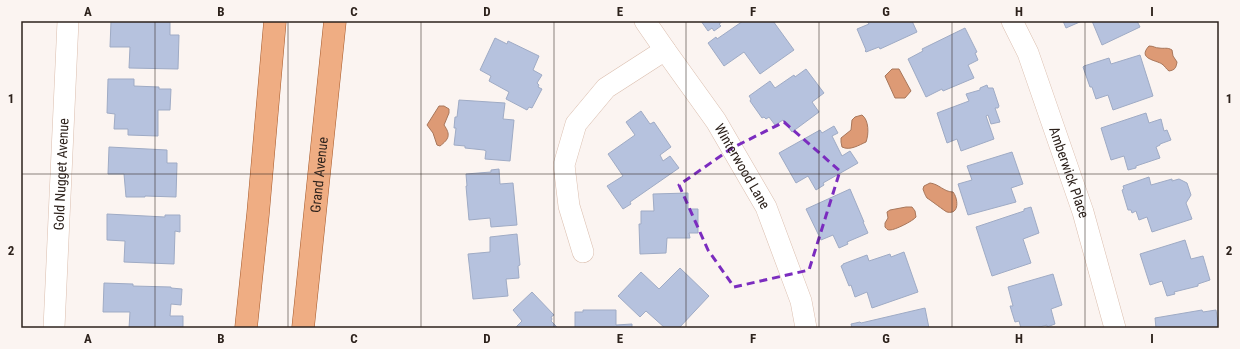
<svg xmlns="http://www.w3.org/2000/svg" width="1240" height="349" viewBox="0 0 1240 349" font-family="'Roboto Condensed',sans-serif">
<style>
.water{fill:#dd9a75;stroke:#a8765a}
.building{fill:#b6c2de;stroke:#9fabc5}
.lines{fill:none;stroke-linecap:round;stroke-linejoin:round}
.street-casing{stroke:#dbbeae;stroke-width:22}
.primary-casing{stroke:#a5592a;stroke-width:23}
.street{stroke:#fff;stroke-width:21}
.primary{stroke:#efad83;stroke-width:22}
.marked{fill:none;stroke:#7b2cbf;stroke-width:3;stroke-dasharray:8 5;stroke-linejoin:round}
.grid{fill:none;stroke:#2d221c;stroke-width:1;stroke-opacity:0.55}
.labels{text-anchor:middle;dominant-baseline:central;stroke-width:4;stroke-linejoin:round;paint-order:stroke}
.street-label{font-size:14px;fill:#2d221c;stroke:#fbf4f1}
.neatline{fill:none;stroke:#2d221c;stroke-width:1.5}
.grid-label{font-size:13px;text-anchor:middle;font-weight:bold;fill:#2d221c}
</style>
<rect width="100%" height="100%" fill="#fbf4f1"/>
<g class="water">
<path d="M1149 46C1154 46 1155 48 1159 48 1165 49 1167 47 1172 50L1173 56 1177 62C1176 68 1175 70 1169 71 1166 69 1165 66 1162 64 1156 60 1137 59 1149 46Z"/>
<path d="M892 69H899L911 91 905 98H895L885 76Z"/>
<path d="M439 106H444L449 109V113L444 125C451 135 449 139 440 146L437 145 433 133 427 125Z"/>
<path d="M862 115C869 120 869 134 866 142 859 145 850 151 842 147L841 142V138L851 130 852 120 855 117Z"/>
<path d="M930 183C939 184 944 192 953 192 958 198 960 215 947 212 946 212 929 199 927 198 925 195 924 192 923 189L924 186Z"/>
<path d="M906 207H912L915 211 916 217C913 221 895 230 890 230 887 230 887 229 885 227V223L888 218 887 212 890 210Z"/>
</g>
<g class="building">
<path d="M111 21 170 22V35H179L178 69 129 68 130 47H110Z"/>
<path d="M701 21H723L719 24 721 26 714 31 712 28 708 31Z"/>
<path d="M743 21H773L794 50 760 74 744 52 724 66 708 43 716 37 717 39Z"/>
<path d="M867 21H912L917 32 880 49 879 47 866 52 865 51 866 50 857 29 869 24Z"/>
<path d="M1063 21H1082L1066 28Z"/>
<path d="M1092 21H1137L1140 27 1102 45Z"/>
<path d="M965 28 977 52 975 53 978 60 968 65 974 78 943 91 942 89 926 97 908 59 923 51 922 49Z"/>
<path d="M495 38 507 44 508 41 539 56 533 70 542 75 537 83 539 85 538 87 542 89 532 108 529 107 527 110 506 99 509 92 489 81 491 76 480 70Z"/>
<path d="M1140 55 1153 96 1113 110 1108 95 1096 99 1092 87H1090L1083 67 1084 66 1109 58 1111 64Z"/>
<path d="M806 69 824 93 812 102 819 112 792 132 783 120 775 125 769 117 766 119 764 117 762 118 750 101 751 99 749 96 770 81 775 88 794 75 795 77Z"/>
<path d="M108 79H134V86L159 87V89H171L170 110H158V136L128 135V129H114L115 114 107 113Z"/>
<path d="M987 85 988 88H993L999 106 998 108H995L1000 122 991 124 988 115 986 116 994 139 961 151 957 139 947 143 937 113 969 101 966 94 980 90V88Z"/>
<path d="M459 100 505 103 503 119 514 120 510 161 485 159 486 151 484 150 465 148V146L454 145 456 128H454L455 117H457Z"/>
<path d="M641 111 650 124 654 122 671 147 660 155 663 161 670 156 679 168 630 202 631 204 623 209 607 186 623 176 608 154 635 135 626 122Z"/>
<path d="M1146 113 1149 123 1161 119 1164 131 1167 130 1171 140 1160 144V145L1156 147 1160 158 1136 166V168L1128 170 1124 156 1111 160 1101 128Z"/>
<path d="M834 126 838 133 832 136 842 156 850 151 858 163 823 183 824 185 816 190 808 176 796 183 779 153 820 130 822 133Z"/>
<path d="M109 147 167 150V163H177L176 197 145 196V197H126L124 174H108Z"/>
<path d="M1012 152 1023 184 1011 188 1016 202 968 215 958 184 972 180 967 166Z"/>
<path d="M499 169 500 184 513 183 517 225 491 227 490 218 469 220 466 186H467L466 174 491 172V170Z"/>
<path d="M1149 177 1151 185 1172 179V181L1179 179 1187 183 1191 195 1186 203 1192 219 1152 232 1147 217 1139 220 1136 211 1132 213 1131 210H1128L1122 190 1124 189 1123 186Z"/>
<path d="M850 189 864 222H863L868 233 847 242 848 244 839 248 833 235 821 240 806 209Z"/>
<path d="M688 193V209H698V233H689L690 238H667L666 253 640 254 639 224H641V211H654L653 194Z"/>
<path d="M1031 207 1039 233 1023 239 1031 263 992 276 976 227 1024 211V209Z"/>
<path d="M107 214 165 217V215H180V232L175 231 174 264 124 262 125 241 107 240Z"/>
<path d="M517 234 520 265 518 266 519 278 506 279 508 296 473 299 468 254 490 252V237Z"/>
<path d="M1185 240 1191 259 1203 256 1210 280 1198 284V286L1174 292 1175 294 1167 296 1162 281 1150 285 1140 254Z"/>
<path d="M904 252 918 292 872 308 867 292 855 297 851 285 849 286 841 266 843 265V264L867 255 869 261 890 254 891 257Z"/>
<path d="M680 268 709 296 679 328H665L646 311 640 317 618 296 641 272 659 289Z"/>
<path d="M1053 274 1062 305 1051 309 1055 324 1047 327V325L1036 328H1021L1019 321 1015 322 1010 306H1013L1008 287Z"/>
<path d="M104 283 133 284V286L171 287V288L182 289 181 305 171 304 170 316H183V327L129 328 130 312H103Z"/>
<path d="M532 292 554 315 551 317 552 319 551 321 558 328H515L522 321 513 310Z"/>
<path d="M925 308 929 328H852L851 324 860 322 861 323Z"/>
<path d="M583 310H616V325L632 324V328H575V312H583Z"/>
<path d="M1202 310 1203 312 1216 310 1219 328H1156L1155 318Z"/>
</g>
<g class="lines">
<defs>
<g id="street">
<path id="s1" d="M645 21 665 50 716 121 766 207 801 301 806 328"/>
<path id="s2" d="M1012 21 1028 53 1083 212 1115 328"/>
<path d="M583 252 569 206 564 165 576 124 606 88 665 50"/>
<path id="s3" d="M54 328 68 21"/>
</g>
<g id="primary">
<path d="M246 328 258 214 275 21"/>
<path id="s4" d="M303 328 335 21"/>
</g>
</defs>
<use href="#street" class="street-casing"/>
<use href="#primary" class="primary-casing"/>
<use href="#street" class="street"/>
<use href="#primary" class="primary"/>
</g>
<path class="marked" d="M784 122 840 171 809 270 734 287 708 250 679 185 732 148Z"/>
<path class="grid" d="M155 21V328M288 21V328M421 21V328M554 21V328M686 21V328M819 21V328M952 21V328M1085 21V328M21 174H1219"/>
<g class="labels">
<g class="street-label">
<text stroke="none"><textPath href="#s1" startOffset="175">Winterwood Lane</textPath></text>
<text stroke="none"><textPath href="#s2" startOffset="162">Amberwick Place</textPath></text>
<text stroke="none"><textPath href="#s3" startOffset="154">Gold Nugget Avenue</textPath></text>
<text stroke="none"><textPath href="#s4" startOffset="154">Grand Avenue</textPath></text>
</g>
</g>
<rect width="1240" height="349" fill="none" stroke="#fbf4f1" stroke-width="44"/>
<rect x="22" y="22" width="1196" height="305" class="neatline"/>
<g class="grid-label">
<text x="88" y="16">A</text>
<text x="221" y="16">B</text>
<text x="354" y="16">C</text>
<text x="487" y="16">D</text>
<text x="620" y="16">E</text>
<text x="753" y="16">F</text>
<text x="886" y="16">G</text>
<text x="1019" y="16">H</text>
<text x="1152" y="16">I</text>
<text x="11" y="103">1</text>
<text x="1229" y="103">1</text>
<text x="11" y="255">2</text>
<text x="1229" y="255">2</text>
<text x="88" y="343">A</text>
<text x="221" y="343">B</text>
<text x="354" y="343">C</text>
<text x="487" y="343">D</text>
<text x="620" y="343">E</text>
<text x="753" y="343">F</text>
<text x="886" y="343">G</text>
<text x="1019" y="343">H</text>
<text x="1152" y="343">I</text>
</g>
</svg>
